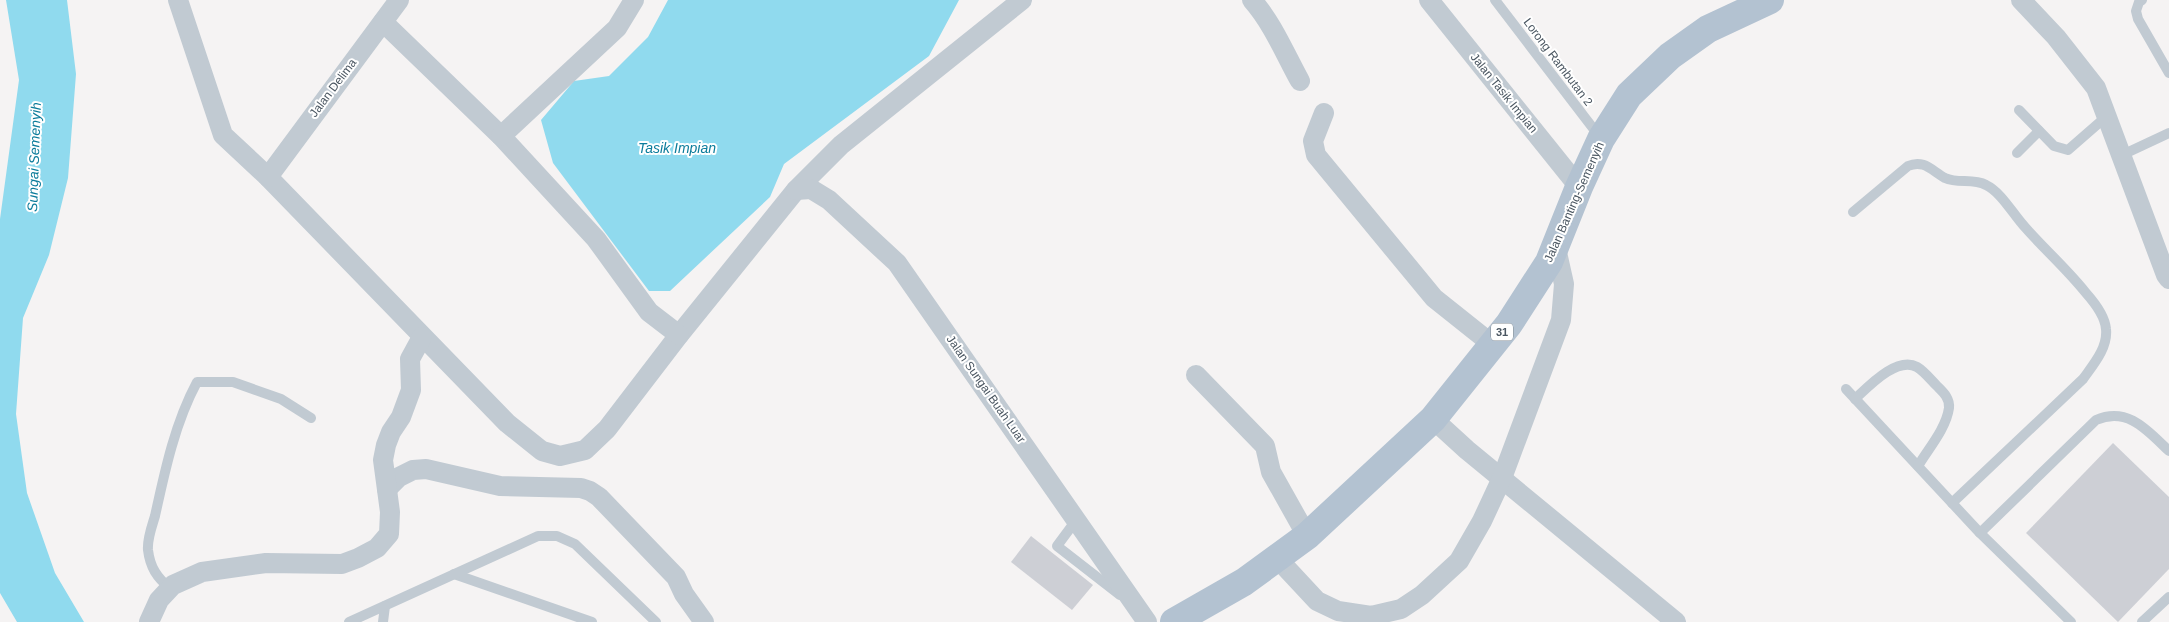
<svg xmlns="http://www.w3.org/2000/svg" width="2169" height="622" viewBox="0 0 2169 622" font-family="Arial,sans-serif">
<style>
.water{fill:#90daee}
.building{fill:#cdcfd5}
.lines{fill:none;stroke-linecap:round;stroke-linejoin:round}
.service{stroke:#c1cad2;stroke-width:10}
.minor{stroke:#c1cad2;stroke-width:20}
.primary{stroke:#b3c2d1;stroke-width:28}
.labels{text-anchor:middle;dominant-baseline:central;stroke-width:4;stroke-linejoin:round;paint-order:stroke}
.shield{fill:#fff;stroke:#808990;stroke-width:1}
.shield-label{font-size:11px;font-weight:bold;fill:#4a5661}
.street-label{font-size:12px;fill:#4a5661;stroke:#fff}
.water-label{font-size:14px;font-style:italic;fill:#0c7c9b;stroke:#fff}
</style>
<rect width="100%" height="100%" fill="#f5f3f3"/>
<g class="water">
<path d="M6 0H67L76 74 68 178 49 255 23 318 16 414 27 493 55 573 84 622H17L0 593V219L19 80Z"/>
<path d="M668 0H959L929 56 784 164 770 197 670 291H649L553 163 541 120 574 81 609 76 648 37Z"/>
</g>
<g class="building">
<path d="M2113 443 2169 497V569L2118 622 2026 533Z"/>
<path d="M1031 536 1093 585 1072 610 1011 562Z"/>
</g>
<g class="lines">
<g class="service">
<path d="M1495 0 1599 136"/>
<path d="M2142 0 2139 2 2136 11 2138 19 2169 73"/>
<path d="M2019 110 2054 146 2068 150 2107 116"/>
<path d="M2017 153 2039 131"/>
<path d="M2122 155 2169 133"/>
<path d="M1853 212 1908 166C1924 159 1932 171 1945 178 1958 184 1973 178 1986 185 2001 192 2013 214 2024 226 2044 249 2067 269 2086 293 2094 302 2105 316 2106 329 2108 348 2093 365 2083 379L1952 503"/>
<path d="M1846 389 1980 533 2071 622"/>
<path d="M1855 399C1869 386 1897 356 1917 367 1924 371 1931 380 1937 386 1943 392 1950 398 1949 408 1946 429 1928 449 1918 466"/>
<path d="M1077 519 1057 546 1120 595"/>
<path d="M1980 533 2096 420C2128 406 2148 431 2169 451"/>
<path d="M454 574 592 622"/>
<path d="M170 588C157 578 150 567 148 550 147 539 152 526 155 516 165 470 175 423 197 382H233L281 399 311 418"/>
<path d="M349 622 538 536H557L575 544 656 622"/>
<path d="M383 622 385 606"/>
<path d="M2142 622 2169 597"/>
</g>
<g class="minor">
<path d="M178 0 223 135 268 177 507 423 542 451 560 456 585 450 607 429 679 335 796 190 841 145 1022 0"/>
<path d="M1252 0C1273 24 1285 54 1300 81"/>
<path d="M1429 0 1579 187"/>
<path d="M2021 0 2056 37 2096 88 2166 275 2169 279"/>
<path d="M383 22 501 136 596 239 649 312 679 335"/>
<path d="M1324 113 1313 141 1316 155 1434 298 1493 345"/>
<path d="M501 136 617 28 634 0"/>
<path d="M268 177 399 0"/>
<path d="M796 190 811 189 829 200 897 263 1147 622"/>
<path d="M1196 375 1265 446 1271 472 1307 536"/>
<path d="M1433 419 1467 450 1676 622"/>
<path d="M387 489 399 477 413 470 426 469 500 486 581 488 590 491 599 497 676 577 684 594 704 622"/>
<path d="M1277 558 1317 601 1338 611 1371 616 1401 609 1422 595 1459 561 1482 521 1502 478 1561 320 1564 284 1556 248"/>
<path d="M149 622 159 600 173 585 202 572 266 563 342 564 358 558 377 548 389 534 390 512 383 460 386 445 391 432 401 417 411 390 410 359 422 337"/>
</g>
<path class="primary" d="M1174 622 1244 582 1307 536 1433 419 1509 324 1549 262 1579 187 1601 139 1629 95 1670 56 1708 29 1770 0"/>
</g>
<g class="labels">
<rect class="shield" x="1491" y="323.5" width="22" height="17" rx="4"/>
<g class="shield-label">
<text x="1502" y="332">31</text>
</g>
<g class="street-label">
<text transform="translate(1558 62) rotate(53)">Lorong Rambutan 2</text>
<text transform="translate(333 88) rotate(-53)">Jalan Delima</text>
<text transform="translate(1504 93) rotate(51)">Jalan Tasik Impian</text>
<text transform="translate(1574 202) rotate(-66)">Jalan Banting-Semenyih</text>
<text transform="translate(986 389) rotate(55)">Jalan Sungai Buah Luar</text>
</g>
<g class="water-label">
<text x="677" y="148">Tasik Impian</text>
<text transform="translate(34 157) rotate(-88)">Sungai Semenyih</text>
</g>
</g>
</svg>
